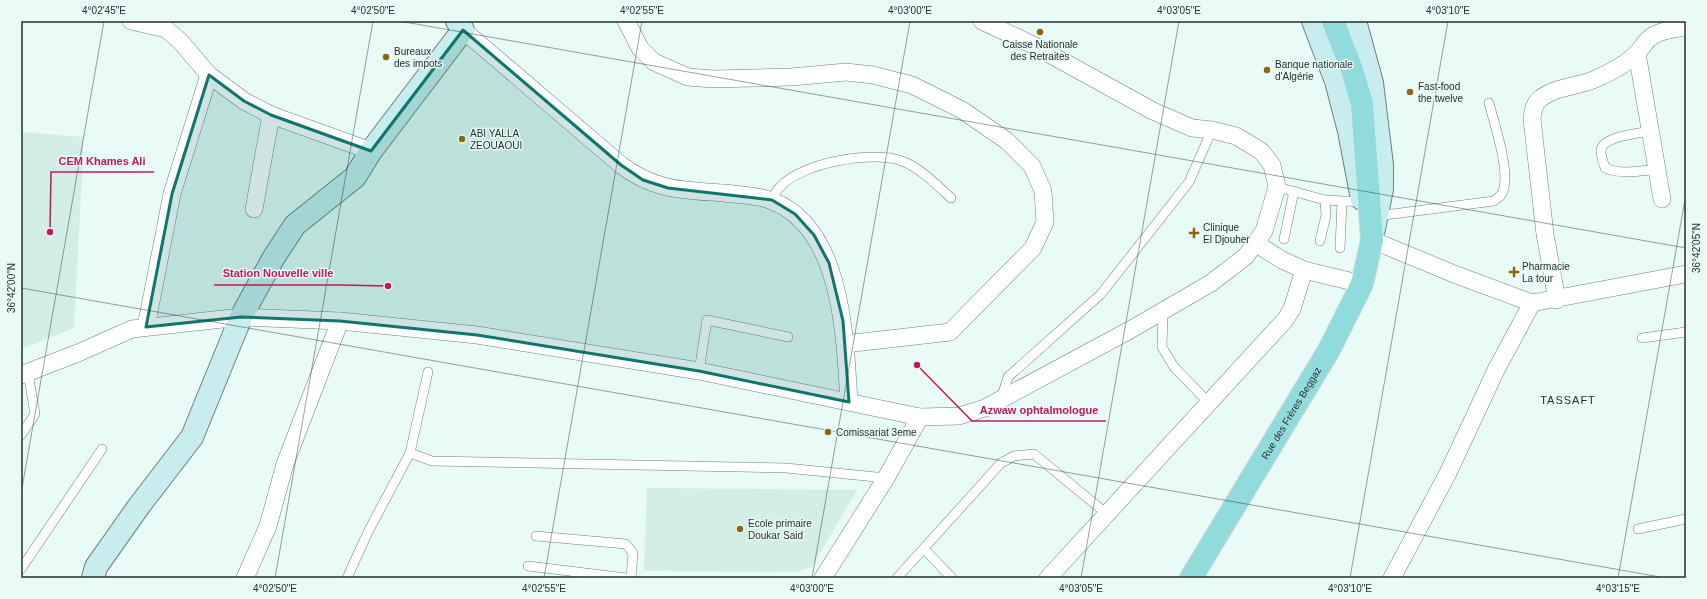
<svg xmlns="http://www.w3.org/2000/svg" width="1707" height="599" viewBox="0 0 1707 599" font-family="Helvetica,sans-serif">
<style>
.built{fill:#d3eee7}
.lines{fill:none;stroke-linecap:round;stroke-linejoin:round}
.lane-casing{stroke:#6f807b;stroke-width:10}
.street-casing{stroke:#6f807b;stroke-width:18}
.secondary-casing{stroke:#6f807b;stroke-width:24}
.primary-casing{stroke:#d8d9d9;stroke-width:24}
.lane{stroke:#fff;stroke-width:9}
.street{stroke:#fff;stroke-width:17}
.secondary{stroke:#c8edee;stroke-width:22}
.primary{stroke:#91dbdc;stroke-width:22}
.marked{fill:#0f766e;fill-opacity:0.2;stroke:#0f766e;stroke-width:3;stroke-linejoin:round}
.ticks{fill:none;stroke:#272e2d;stroke-width:1;stroke-opacity:0.45}
.poi-dot{fill:#8f660d;stroke:#e8fbf6;stroke-width:1.5}
.labels{text-anchor:middle;dominant-baseline:central;stroke-width:3;stroke-linejoin:round;paint-order:stroke}
.poi-label{font-size:10px;fill:#272e2d;stroke:#e8fbf6;text-anchor:start}
.street-label{font-size:10px;fill:#272e2d;stroke:#e8fbf6}
.neighbourhood-label{font-size:11px;letter-spacing:1px;fill:#272e2d;stroke:#e8fbf6}
.leader{fill:none;stroke:#c2185b;stroke-width:1.5}
.callout-dot{fill:#c2185b;stroke:#e8fbf6;stroke-width:1.5}
.callout-label{font-size:11px;text-anchor:middle;font-weight:bold;fill:#c2185b;stroke:#e8fbf6;stroke-width:3;stroke-linejoin:round;paint-order:stroke}
.neatline{fill:none;stroke:#272e2d;stroke-width:1.5}
.ticks-label{font-size:10px;text-anchor:middle;fill:#272e2d}
</style>
<rect width="100%" height="100%" fill="#e8fbf6"/>
<g class="built">
<path d="M21 132 84 137 74 328 21 349Z"/>
<path d="M647 488 857 490 812 567 796 572 644 571Z"/>
</g>
<g class="lines">
<defs>
<g id="lane">
<path d="M1652 131C1640 133 1603 136 1601 150 1600 155 1604 163 1605 168 1622 175 1640 171 1658 169"/>
<path d="M1277 187 1325 200 1326 215 1320 241"/>
<path d="M772 200C774 196 776 190 780 187 801 163 872 150 902 161 919 167 938 186 951 198"/>
<path d="M1325 200 1363 202"/>
<path d="M1377 216 1494 201C1496 199 1499 197 1501 195 1513 178 1494 123 1489 103"/>
<path d="M1284 239 1294 191"/>
<path d="M1340 248 1342 202"/>
<path d="M1163 311 1162 347 1174 367 1209 403"/>
<path d="M1642 338 1686 332"/>
<path d="M699 371 707 320 788 337"/>
<path d="M1001 399 1008 377 1101 294 1189 182 1212 130"/>
<path d="M21 435 35 414 28 373"/>
<path d="M410 453 432 461 786 468 886 478"/>
<path d="M1638 529 1686 519"/>
<path d="M536 536 626 544 633 553 631 578"/>
<path d="M924 549 952 578"/>
<path d="M528 566 626 578"/>
<path d="M21 569 102 449"/>
<path d="M347 578 368 532 410 453 428 372"/>
<path d="M897 578 1001 463 1014 456 1034 454 1107 514"/>
</g>
<g id="street">
<path d="M131 21 166 29 180 41 209 75 244 101 271 115 371 151"/>
<path d="M626 21 640 48 654 62 688 77 713 79 791 77 846 72 873 75 912 85 962 110 1007 141 1032 166 1043 191 1045 222 1033 248 950 332 845 344"/>
<path d="M463 30 621 165C655 191 684 190 724 193 738 195 759 195 772 201 843 228 845 339 849 402"/>
<path d="M1637 53 1662 199"/>
<path d="M254 209 271 115"/>
<path d="M1372 240 1454 274 1532 303 1686 274"/>
<path d="M1255 243 1282 260 1304 270 1362 284"/>
<path d="M1557 300 1545 234 1532 119C1533 111 1534 103 1541 98 1557 86 1576 87 1593 80 1607 74 1626 65 1637 53 1644 46 1644 41 1654 35 1663 30 1675 29 1686 27"/>
<path d="M146 327 172 194 209 75"/>
<path d="M21 375 78 353 132 329 241 317 340 321 477 335 699 371 920 417"/>
<path d="M245 578 268 526 285 464 340 321"/>
<path d="M823 578 886 478 920 417 959 416 985 408 1130 330 1211 283 1246 256 1264 231 1277 187 1272 165 1261 151 1236 136 1212 130 1192 128 1153 111 1033 45 982 21"/>
<path d="M1048 578 1285 320 1292 309 1304 270"/>
<path d="M1392 578 1448 473 1496 370 1532 303"/>
</g>
<g id="secondary">
<path d="M1313 21 1336 81 1349 131 1362 199"/>
<path d="M1355 21 1372 83 1382 165V189L1374 229"/>
<path d="M93 578 96 567 139 506 192 437 241 317 274 257 295 225 355 177 371 151 463 30 457 21"/>
</g>
<g id="primary">
<path id="s1" d="M1191 578 1329 350 1362 284 1372 240 1362 104 1352 70 1333 21"/>
</g>
</defs>
<use href="#lane" class="lane-casing"/>
<use href="#street" class="street-casing"/>
<use href="#secondary" class="secondary-casing"/>
<use href="#primary" class="primary-casing"/>
<use href="#lane" class="lane"/>
<use href="#street" class="street"/>
<use href="#secondary" class="secondary"/>
<use href="#primary" class="primary"/>
</g>
<path class="marked" d="M463 30 621 165 643 180 668 188 772 200 795 214 814 235 829 263 843 321 849 402 699 371 477 335 340 321 241 317 146 327 172 194 209 75 244 101 271 115 371 151Z"/>
<path class="ticks" d="M399 21 1686 248M21 288 1666 578M21 494 104 21M275 578 373 21M544 578 642 21M812 578 910 21M1081 578 1179 21M1350 578 1448 21M1618 578 1686 194"/>
<g class="poi-dot">
<circle cx="1040" cy="32" r="4"/>
<circle cx="386" cy="57" r="4"/>
<circle cx="1267" cy="70" r="4"/>
<circle cx="1410" cy="92" r="4"/>
<circle cx="462" cy="139" r="4"/>
<path d="M1192 227h4v4h4v4h-4v4h-4v-4h-4v-4h4z"/>
<path d="M1512 266h4v4h4v4h-4v4h-4v-4h-4v-4h4z"/>
<circle cx="828" cy="432" r="4"/>
<circle cx="740" cy="529" r="4"/>
</g>
<g class="labels">
<g class="poi-label">
<text x="1040" y="44" text-anchor="middle">Caisse Nationale<tspan x="1040" dy="12">des Retraites</tspan></text>
<text x="394" y="51">Bureaux<tspan x="394" dy="12">des impots</tspan></text>
<text x="1275" y="64">Banque nationale<tspan x="1275" dy="12">d'Algérie</tspan></text>
<text x="1418" y="86">Fast-food<tspan x="1418" dy="12">the twelve</tspan></text>
<text x="470" y="133">ABI YALLA<tspan x="470" dy="12">ZEOUAOUI</tspan></text>
<text x="1203" y="227">Clinique<tspan x="1203" dy="12">El Djouher</tspan></text>
<text x="1522" y="266">Pharmacie<tspan x="1522" dy="12">La tour</tspan></text>
<text x="836" y="432">Comissariat 3eme</text>
<text x="748" y="523">Ecole primaire<tspan x="748" dy="12">Doukar Said</tspan></text>
</g>
<g class="street-label">
<text stroke="none"><textPath href="#s1" startOffset="193">Rue des Frères Beggaz</textPath></text>
</g>
<g class="neighbourhood-label">
<text x="1568" y="400">TASSAFT</text>
</g>
</g>
<path class="leader" d="M50 232L51 172H154M388 286L341 285H214M917 365L972 421H1106"/>
<g class="callout-dot">
<circle cx="50" cy="232" r="4"/>
<circle cx="388" cy="286" r="4"/>
<circle cx="917" cy="365" r="4"/>
</g>
<g class="callout-label">
<text x="102" y="165">CEM Khames Ali</text>
<text x="278" y="277">Station Nouvelle ville</text>
<text x="1039" y="414">Azwaw ophtalmologue</text>
</g>
<rect width="1707" height="599" fill="none" stroke="#e8fbf6" stroke-width="44"/>
<rect x="22" y="22" width="1663" height="555" class="neatline"/>
<g class="ticks-label">
<text x="104" y="14">4°02'45"E</text>
<text x="373" y="14">4°02'50"E</text>
<text x="642" y="14">4°02'55"E</text>
<text x="910" y="14">4°03'00"E</text>
<text x="1179" y="14">4°03'05"E</text>
<text x="1448" y="14">4°03'10"E</text>
<text transform="translate(1696 248) rotate(-90)" y="4">36°42'05"N</text>
<text transform="translate(11 288) rotate(-90)" y="4">36°42'00"N</text>
<text x="275" y="592">4°02'50"E</text>
<text x="544" y="592">4°02'55"E</text>
<text x="812" y="592">4°03'00"E</text>
<text x="1081" y="592">4°03'05"E</text>
<text x="1350" y="592">4°03'10"E</text>
<text x="1618" y="592">4°03'15"E</text>
</g>
</svg>
